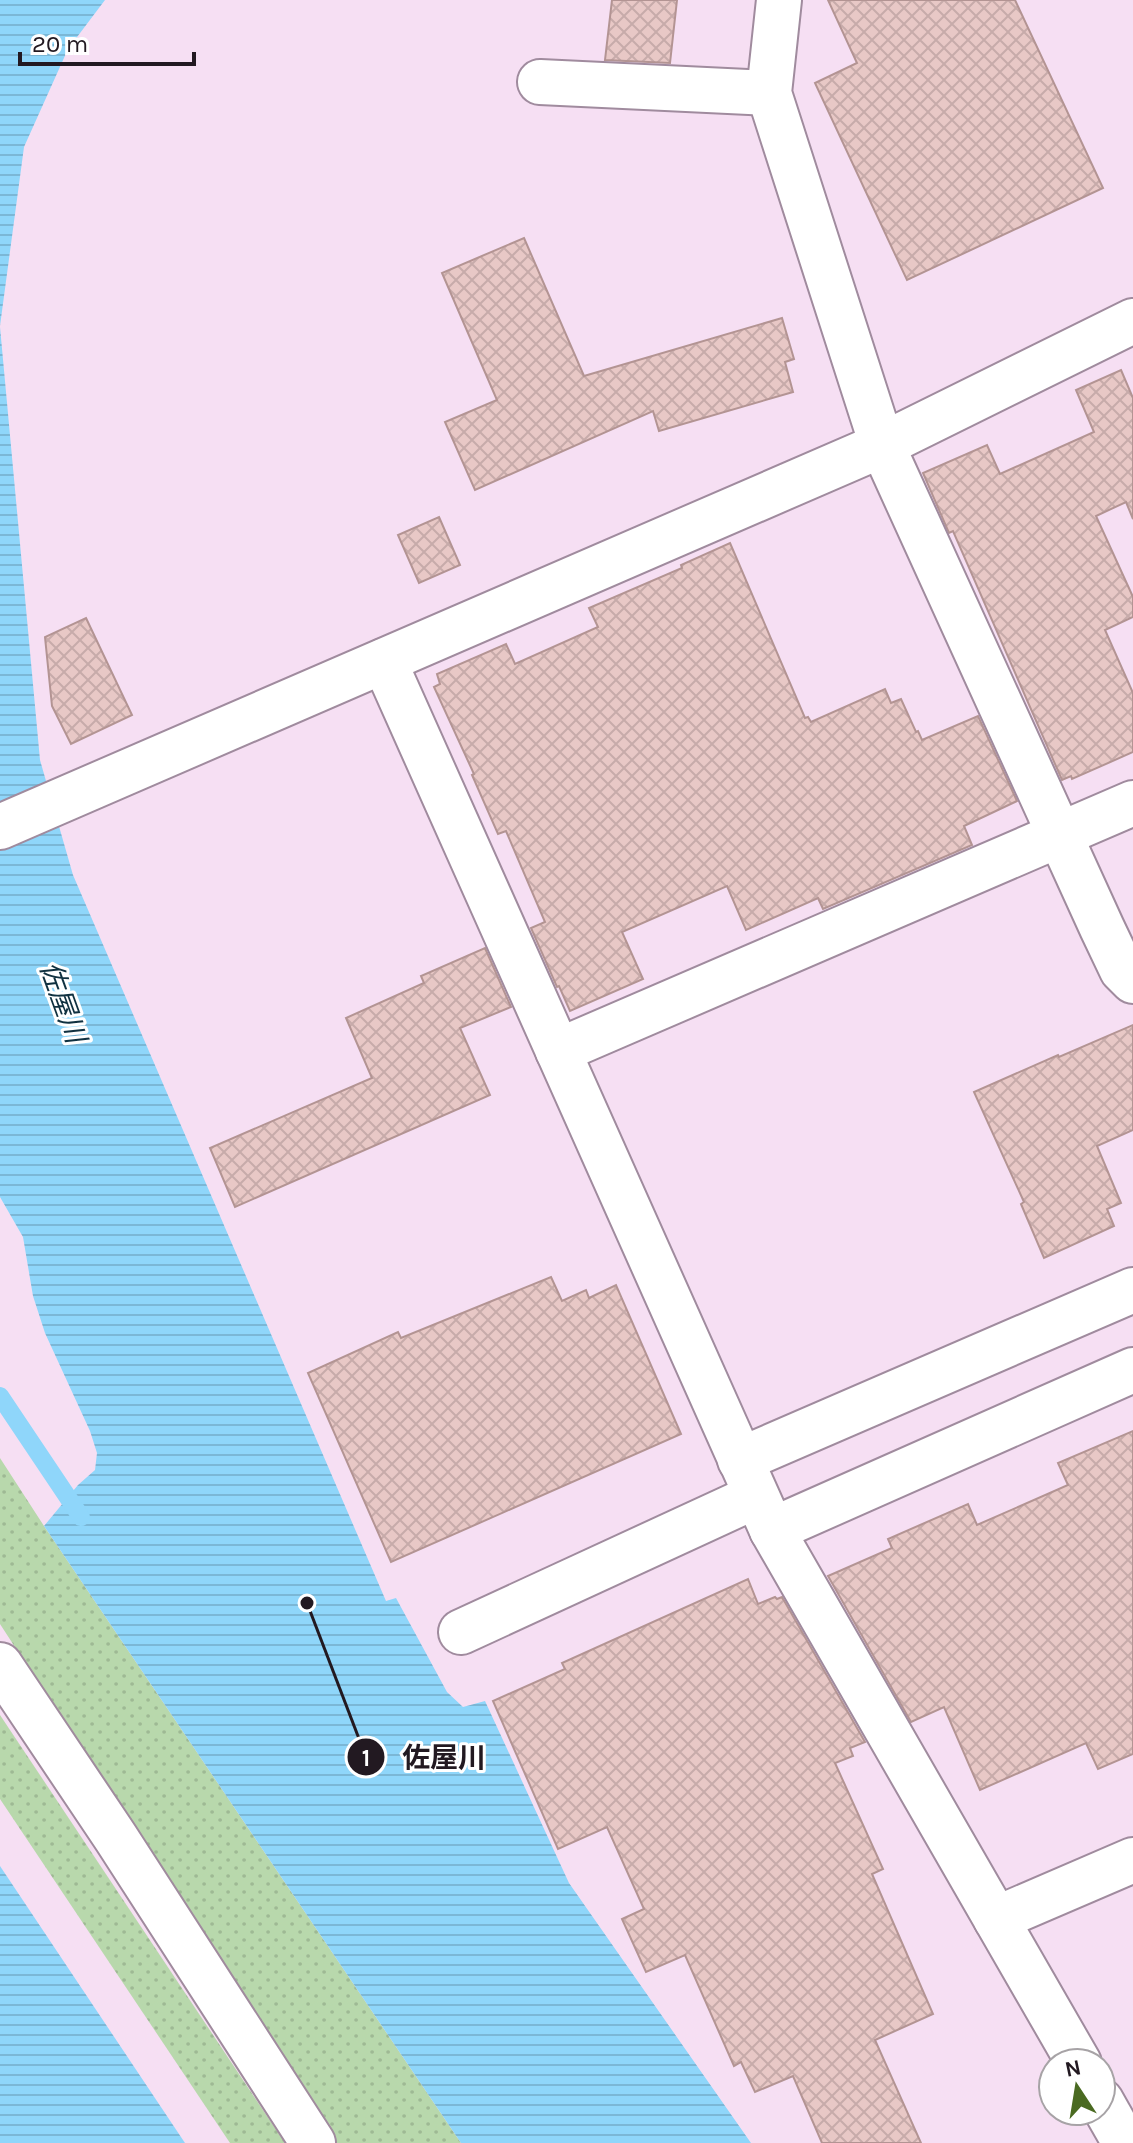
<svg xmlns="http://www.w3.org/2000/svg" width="1133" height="2143" viewBox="0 0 1133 2143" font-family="Karla,'Noto Sans JP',sans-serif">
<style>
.grass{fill:url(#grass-dots)}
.water{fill:url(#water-rules)}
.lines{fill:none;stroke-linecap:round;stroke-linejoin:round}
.stream{stroke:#8fd6fa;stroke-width:18}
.building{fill:url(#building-cross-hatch);stroke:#b39493;stroke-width:2}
.minor-casing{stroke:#a08b9e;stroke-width:48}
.minor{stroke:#fff;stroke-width:44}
.labels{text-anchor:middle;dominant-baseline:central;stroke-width:6;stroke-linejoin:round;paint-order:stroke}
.water-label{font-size:28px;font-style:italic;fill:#103140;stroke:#fff}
.leader{fill:none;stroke:#221921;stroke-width:3}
.callout-dot{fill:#221921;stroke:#fff;stroke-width:3}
.mark-label{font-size:24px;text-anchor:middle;font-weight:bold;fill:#fff}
.callout-label{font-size:28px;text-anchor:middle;font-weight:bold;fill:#221921;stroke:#fff;stroke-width:6;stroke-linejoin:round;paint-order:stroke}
</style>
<defs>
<pattern id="grass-dots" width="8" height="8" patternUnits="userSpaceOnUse" patternTransform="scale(2)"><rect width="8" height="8" fill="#b8d8ac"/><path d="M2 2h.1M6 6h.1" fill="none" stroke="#9eb994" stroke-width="1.8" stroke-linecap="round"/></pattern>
<pattern id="water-rules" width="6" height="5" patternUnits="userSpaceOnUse" patternTransform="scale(2)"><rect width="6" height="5" fill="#8fd6fa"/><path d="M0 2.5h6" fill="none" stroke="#7bb7d6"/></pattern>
<pattern id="building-cross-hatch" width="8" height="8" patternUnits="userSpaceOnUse" patternTransform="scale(2)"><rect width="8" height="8" fill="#e8c8c6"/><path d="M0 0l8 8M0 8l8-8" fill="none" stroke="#c7abaa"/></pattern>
</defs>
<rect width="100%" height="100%" fill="#f6dff3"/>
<g class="grass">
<path d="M0 1458 44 1526 461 2143H337L0 1624Z"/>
<path d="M0 1715 285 2143H230L0 1799Z"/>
</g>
<g class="water">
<path d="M0 0H105L68 49 24 147 0 326Z"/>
<path d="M0 327 40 760 73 875 386 1601 396 1598 447 1692 463 1707 485 1701 569 1883 751 2143H461L44 1526 78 1485 95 1470 97 1453 90 1431 45 1333 33 1296 23 1237 0 1197Z"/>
<path d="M0 1866 185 2143H0Z"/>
</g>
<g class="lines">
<path class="stream" d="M0 1396 81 1517"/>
</g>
<g class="building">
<path d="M612 0H677L670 63 605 60Z"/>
<path d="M828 0H1015L1103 188 907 280 815 83 857 63Z"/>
<path d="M524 238 584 376 782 318 794 359 785 362 793 392 659 431 653 411 475 490 445 422 497 400 442 273Z"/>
<path d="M1121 370 1133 398V519L1126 502 1096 516 1133 597V617L1105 630 1133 693V752L1072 779 1071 776 1062 780 953 531 949 533 923 473 987 445 1000 474 1094 432 1076 390Z"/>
<path d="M439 517 460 565 419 583 398 535Z"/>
<path d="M730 543 805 718 808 717 811 722 885 689 891 703 901 699 916 732 918 731 922 740 978 716 1017 801 964 826 972 845 823 909 818 898 746 930 727 886 622 932 643 979 570 1011 559 986 557 987 531 928 545 922 506 831 498 834 472 775 474 774 434 687 440 684 437 674 506 644 515 664 598 627 589 608 682 568 681 565Z"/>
<path d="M86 618 132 715 71 744 52 706 45 637Z"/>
<path d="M485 948 511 1007 460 1028 490 1095 235 1207 210 1148 372 1078 346 1018 424 983 421 976Z"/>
<path d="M1133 1025V1130L1097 1146 1121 1203 1107 1209 1114 1226 1044 1258 1021 1204 1024 1202 974 1092 1058 1055 1059 1057Z"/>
<path d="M551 1277 562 1301 586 1290 589 1298 616 1285 681 1434 391 1562 308 1373 398 1332 401 1338Z"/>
<path d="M1133 1431V1754L1098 1769 1086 1743 980 1790 944 1707 911 1722 828 1576 892 1548 888 1539 968 1504 977 1525 1068 1485 1058 1463Z"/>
<path d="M748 1579 758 1604 775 1597 777 1599 782 1597 865 1742 850 1748 853 1756 835 1763 883 1869 872 1874 933 2014 875 2040 921 2143H822L793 2076 755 2092 741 2062 734 2066 685 1955 646 1972 622 1919 644 1909 607 1827 558 1849 493 1701 565 1669 562 1663Z"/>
</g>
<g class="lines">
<defs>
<g id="minor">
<path d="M779 0 769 93 882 445 1102 928 1122 970 1133 981"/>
<path d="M540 82 769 93"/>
<path d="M384 661 772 1530 1079 2063"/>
<path d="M0 827 882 445 1133 321"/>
<path d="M558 1051 1133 803"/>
<path d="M740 1460 1133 1290"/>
<path d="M772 1530 1133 1370"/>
<path d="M461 1632 756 1496"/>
<path d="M0 1665 116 1838 313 2143"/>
<path d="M996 1919 1133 1860"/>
<path d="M1101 2101 1125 2143"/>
</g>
</defs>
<use href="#minor" class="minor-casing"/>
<use href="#minor" class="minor"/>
</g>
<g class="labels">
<g class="water-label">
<text transform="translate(63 1002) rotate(70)">佐屋川</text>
</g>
</g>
<path class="leader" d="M307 1603L366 1757"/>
<g class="callout-dot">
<circle cx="307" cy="1603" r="8"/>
<circle cx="366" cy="1757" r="20"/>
</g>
<g class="mark-label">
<text x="366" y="1766">1</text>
</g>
<g class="callout-label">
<text x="444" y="1767">佐屋川</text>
</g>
<g transform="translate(1077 2087) rotate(348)"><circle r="38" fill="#ffffff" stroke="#a7a3a6" stroke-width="2"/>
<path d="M0-6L14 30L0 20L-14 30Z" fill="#4a6a21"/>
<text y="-12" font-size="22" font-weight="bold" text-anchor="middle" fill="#221921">N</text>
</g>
<path d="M20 52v12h174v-12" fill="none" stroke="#221921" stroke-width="4"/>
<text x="32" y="52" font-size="24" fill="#221921" stroke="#ffffff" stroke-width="6" paint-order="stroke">20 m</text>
</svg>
